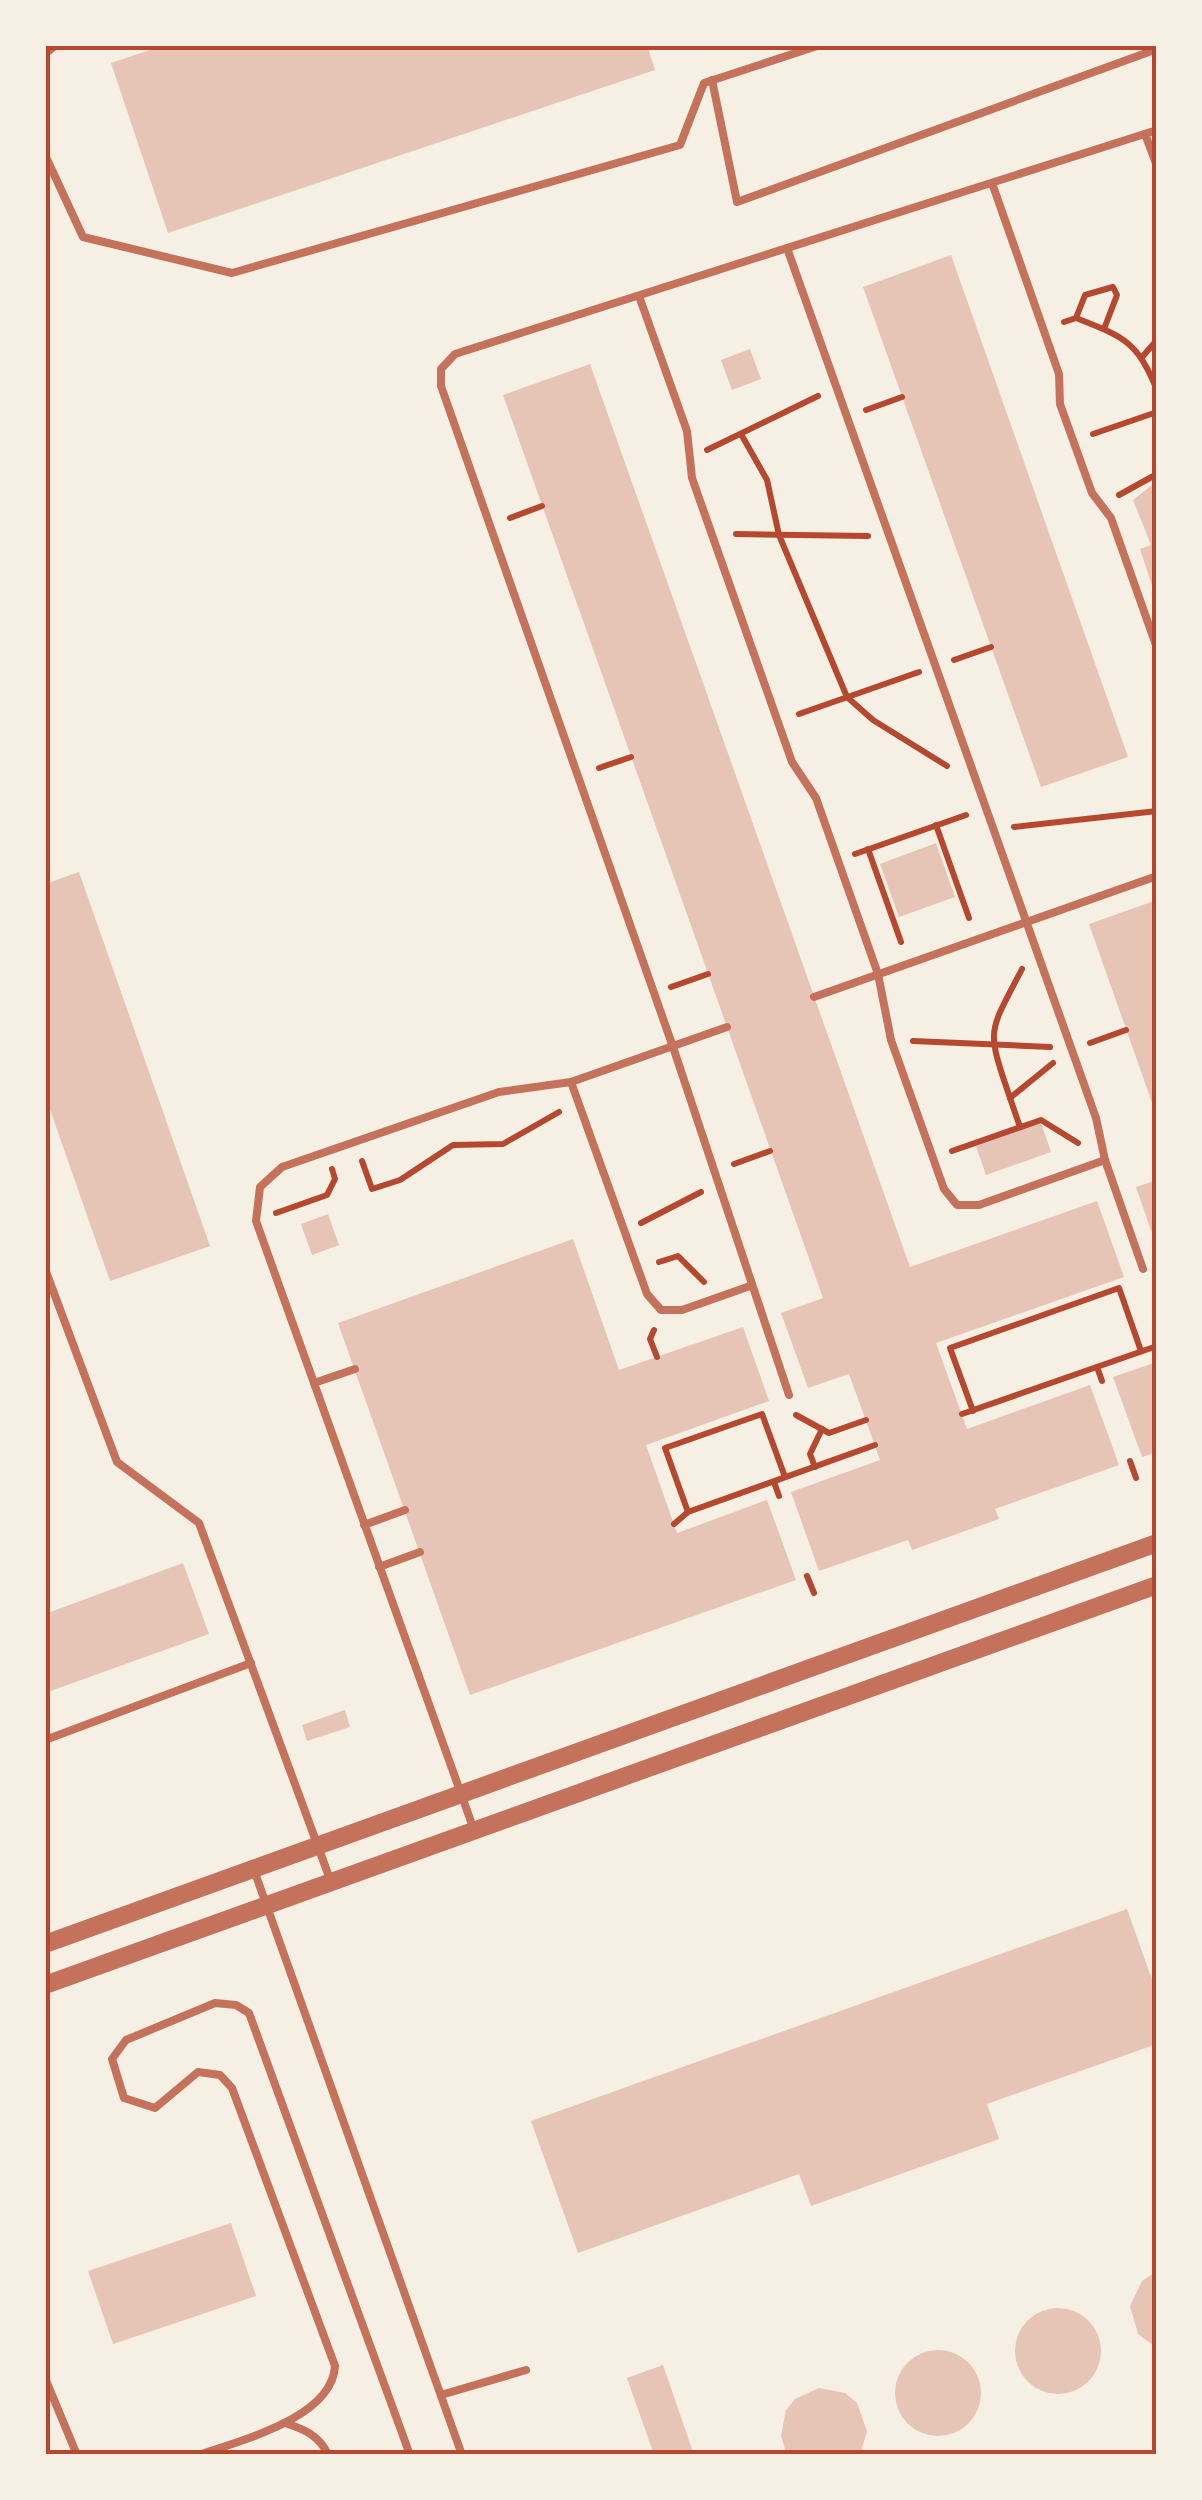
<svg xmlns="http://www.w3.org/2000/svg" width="1202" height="2500" viewBox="0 0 1202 2500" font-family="'Fira Sans Condensed',sans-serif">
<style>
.building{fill:#e6c5b7}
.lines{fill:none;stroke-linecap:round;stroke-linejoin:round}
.path{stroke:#b5482f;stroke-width:6}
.service{stroke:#c5725c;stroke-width:8}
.tertiary{stroke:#c5725c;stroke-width:18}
.neatline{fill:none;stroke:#b5482f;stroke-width:4}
</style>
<rect width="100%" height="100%" fill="#f6efe4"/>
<g class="building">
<path d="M165 45H647L655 70 168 233 111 63Z"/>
<path d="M951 255 1128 757 1041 787 863 287Z"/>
<path d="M750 349 761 379 732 390 721 360Z"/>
<path d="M590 364 910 1267 1097 1201 1124 1277 936 1343 967 1429 1090 1385 1119 1465 995 1509 999 1519 912 1550 908 1540 819 1571 791 1492 880 1460 849 1374 808 1388 781 1313 823 1298 503 395Z"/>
<path d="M1157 481V598H1156L1140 549 1151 545 1133 500Z"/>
<path d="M936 843 955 897 899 917 880 864Z"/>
<path d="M79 872 210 1246 110 1281 45 1095V884Z"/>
<path d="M1157 900V1114H1156L1089 924Z"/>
<path d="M1041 1123 1051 1152 986 1175 976 1146Z"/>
<path d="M1157 1180V1245H1156L1136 1187Z"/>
<path d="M328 1214 339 1245 312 1255 301 1224Z"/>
<path d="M573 1239 619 1370 743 1327 769 1401 646 1445 677 1533 767 1500 796 1580 470 1695 338 1323Z"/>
<path d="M1157 1362V1452L1142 1457 1113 1377Z"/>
<path d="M183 1563 209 1634 45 1693V1614Z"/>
<path d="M345 1710 350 1727 307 1741 302 1725Z"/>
<path d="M1127 1909 1157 1994V2044L987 2104 999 2139 811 2206 799 2174 578 2253 531 2121Z"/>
<path d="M231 2223 256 2296 113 2344 88 2271Z"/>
<path d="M1157 2271V2348L1138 2334 1130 2306 1142 2281Z"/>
<circle cx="1058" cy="2351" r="43"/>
<circle cx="938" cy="2393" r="43"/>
<path d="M663 2365 694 2455H654L627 2378Z"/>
<path d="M819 2388 845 2393 857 2403 867 2431 860 2455H788L785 2449 781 2436 786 2410 795 2399Z"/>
</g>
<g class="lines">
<g class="path">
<path d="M1076 318 1085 295 1113 287 1117 295 1104 329"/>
<path d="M1064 322 1076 318C1124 337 1137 341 1157 390"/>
<path d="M1143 356 1157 340"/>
<path d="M866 410 902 397"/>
<path d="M741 434 767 480 779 535 847 697 873 720 947 766"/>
<path d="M1093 434 1157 412"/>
<path d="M707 450 818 396"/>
<path d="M1119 495 1157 474"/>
<path d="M510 518 542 506"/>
<path d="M736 534 868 536"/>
<path d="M954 660 991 647"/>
<path d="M799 714 919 672"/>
<path d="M599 768 631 757"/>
<path d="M936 825 969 918"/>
<path d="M1014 827 1157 811"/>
<path d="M868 849 901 942"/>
<path d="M855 854 966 815"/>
<path d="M671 987 708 974"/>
<path d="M913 1041 1050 1047"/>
<path d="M1090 1043 1126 1030"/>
<path d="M1010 1098C986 1027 988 1035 1022 969"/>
<path d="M1020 1127 1010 1098 1053 1063"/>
<path d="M952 1151 1041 1120 1078 1143"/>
<path d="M362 1161 372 1189 400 1180 453 1145 503 1144 559 1112"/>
<path d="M734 1164 770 1151"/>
<path d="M276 1213 327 1195 335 1179 332 1169"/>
<path d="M641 1223 701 1192"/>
<path d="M659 1262 678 1256 704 1282"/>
<path d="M654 1330 650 1339 657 1357"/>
<path d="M1097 1367 1102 1381"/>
<path d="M973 1411 950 1348 1119 1288 1141 1351"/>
<path d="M962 1414 1157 1346"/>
<path d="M796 1415 829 1433 866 1420"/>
<path d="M1130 1461 1136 1478"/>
<path d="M815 1467 810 1454 822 1429"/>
<path d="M774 1482 779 1496"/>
<path d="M688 1512 665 1448 762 1414 785 1477"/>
<path d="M674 1524 688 1512 875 1445"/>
<path d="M807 1576 814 1593"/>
</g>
<g class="service">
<path d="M45 54 56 45"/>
<path d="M712 80 737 202 1157 49"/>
<path d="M1145 134 1157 166"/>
<path d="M45 155 83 237 232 273 680 145 704 83 820 45"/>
<path d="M992 183 1059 374 1060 404 1092 493 1111 518 1157 648"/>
<path d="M787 248 1096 1118 1105 1160 1143 1269"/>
<path d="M639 296 687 431 692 478 792 762 816 798 878 974 891 1040 944 1189 957 1205H979L1105 1160"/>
<path d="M814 997 1157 876"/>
<path d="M571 1082 647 1294 661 1310H682L750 1286"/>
<path d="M45 1269 117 1462 199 1523 331 1882"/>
<path d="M314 1383 355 1369"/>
<path d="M789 1395 673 1047 441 386V369L455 354 1157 130"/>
<path d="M364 1525 405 1510"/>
<path d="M379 1567 420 1552"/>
<path d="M45 1740 251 1663"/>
<path d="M474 1830 256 1221 260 1187 282 1167 499 1092 571 1082 727 1027"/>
<path d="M254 1870 462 2455"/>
<path d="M45 2378 77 2455"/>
<path d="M441 2395 526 2370"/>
<path d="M285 2423C304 2429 320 2436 328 2455"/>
<path d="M199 2455C241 2440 332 2418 335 2366L232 2088 220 2075 198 2072 155 2108 124 2098 112 2059 126 2040 215 2003 236 2005 249 2013 410 2455"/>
</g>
<g class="tertiary">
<path d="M45 1944 1157 1543"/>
<path d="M45 1985 1157 1585"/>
</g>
</g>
<rect width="1202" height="2500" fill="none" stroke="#f6efe4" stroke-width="95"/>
<rect x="48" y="48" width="1106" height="2404" class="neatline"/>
</svg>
